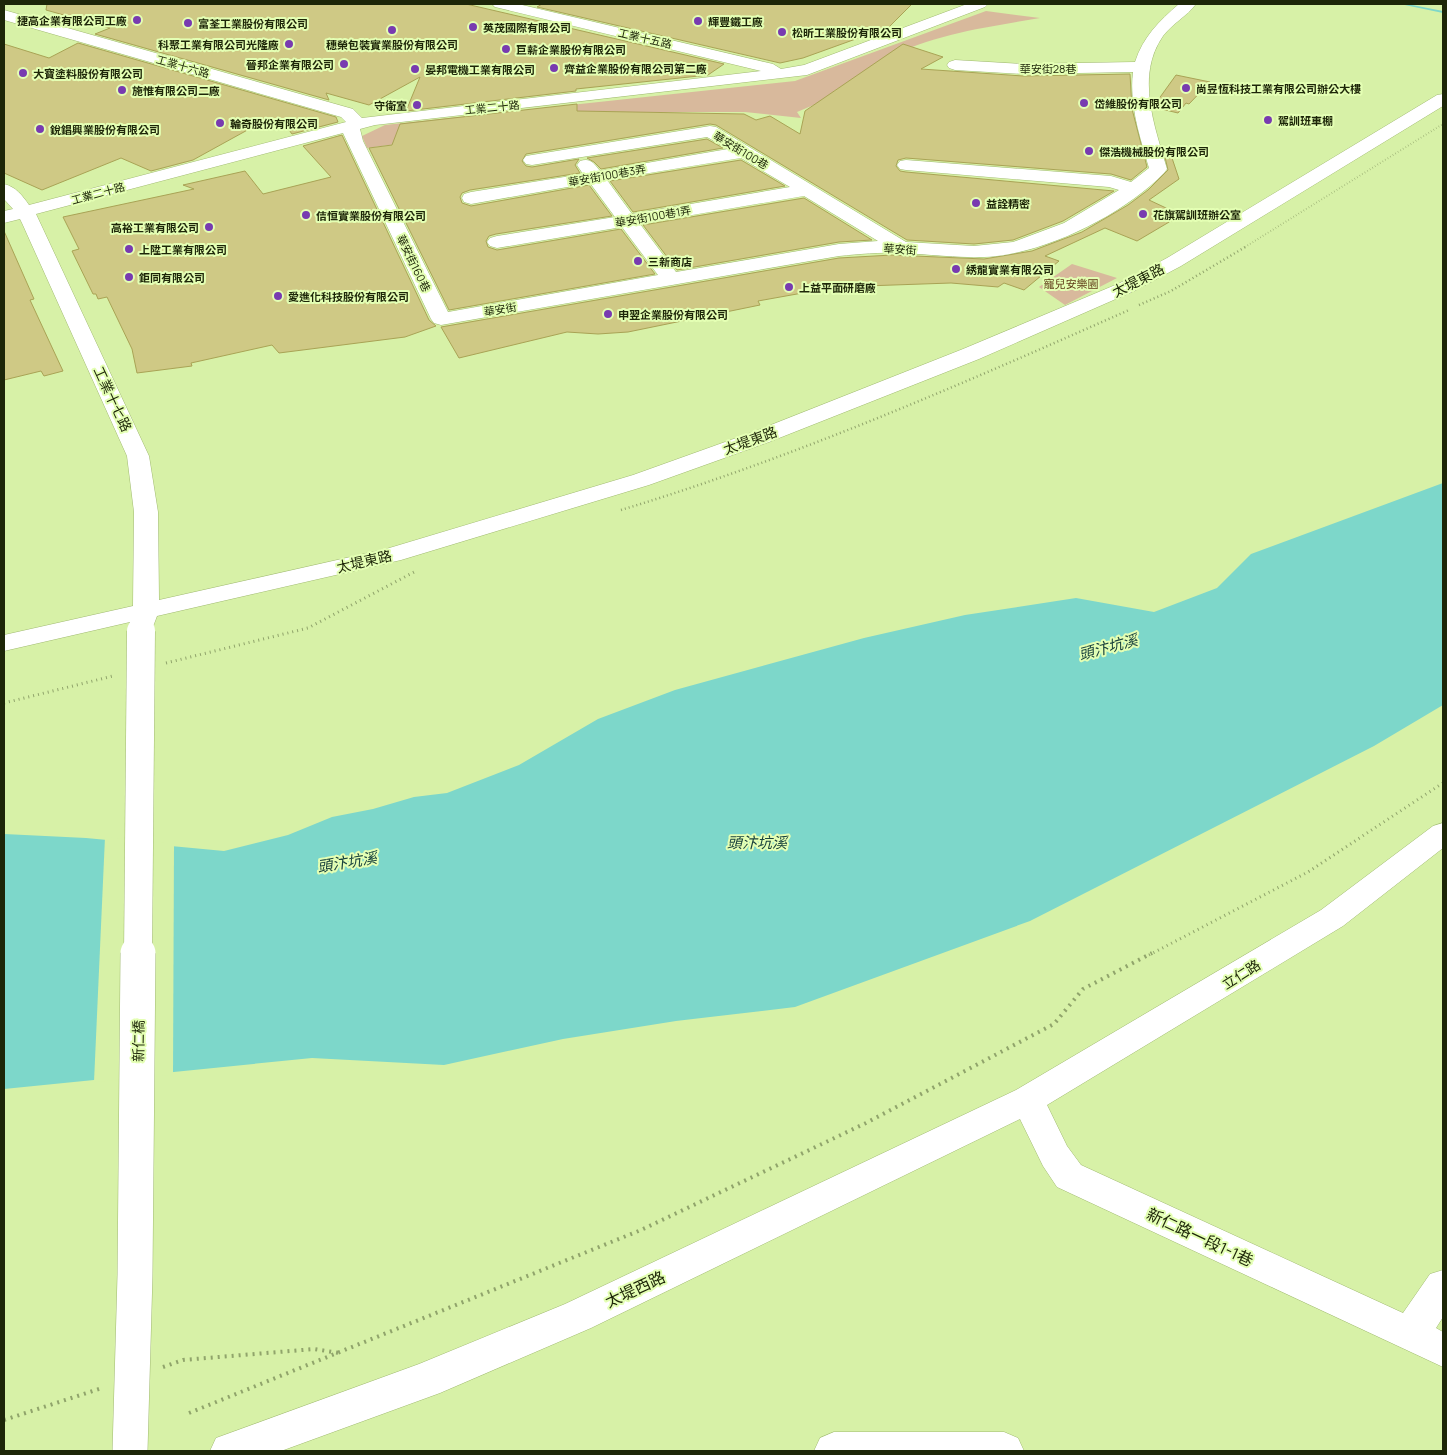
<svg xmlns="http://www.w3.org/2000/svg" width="1447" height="1455" viewBox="0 0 1447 1455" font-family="Manrope,'Noto Sans TC',sans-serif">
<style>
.green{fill:#d8b99c}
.water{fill:#7dd7ca}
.pier{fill:#d7f1a7}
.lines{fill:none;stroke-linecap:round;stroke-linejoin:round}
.stream{fill:#7dd7ca;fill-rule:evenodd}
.building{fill:#cfc985;stroke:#a9a355}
.minor-casing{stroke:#a1ba72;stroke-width:1}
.path-far3{stroke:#90a46b;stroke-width:2;stroke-dasharray:0.5 2.5;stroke-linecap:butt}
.path-far2{stroke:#90a46b;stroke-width:2.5;stroke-dasharray:1 3;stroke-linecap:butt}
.path-far1{stroke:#90a46b;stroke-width:3;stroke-dasharray:1 4;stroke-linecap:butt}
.path{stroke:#90a46b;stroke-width:4;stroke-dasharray:2 5;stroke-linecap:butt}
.minor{fill:#fff;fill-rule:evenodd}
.minor-bridge-far1-casing{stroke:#a1ba72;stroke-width:29;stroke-linecap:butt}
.minor-bridge-casing{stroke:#a1ba72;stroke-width:36;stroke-linecap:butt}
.minor-bridge-far1{stroke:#fff;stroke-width:28}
.minor-bridge{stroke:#fff;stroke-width:35}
.poi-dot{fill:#783bb0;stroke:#e4ffb4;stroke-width:2}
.labels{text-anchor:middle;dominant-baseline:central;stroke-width:4;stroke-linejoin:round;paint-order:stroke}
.far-poi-label{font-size:11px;font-weight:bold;fill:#1d2608;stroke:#e4ffb4;text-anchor:start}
.far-street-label{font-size:11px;fill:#1d2608;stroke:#e4ffb4}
.far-park-label{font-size:11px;fill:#603d18;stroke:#e4ffb4}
.street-label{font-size:14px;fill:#1d2608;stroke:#e4ffb4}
.water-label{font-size:15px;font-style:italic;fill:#19423d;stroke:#e4ffb4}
.near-street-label{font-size:16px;fill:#1d2608;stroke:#e4ffb4}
</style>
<rect width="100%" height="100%" fill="#d7f1a7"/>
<g class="green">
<path d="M986 11 1040 18C988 27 934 34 887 58 868 68 852 81 834 91L828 99 797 112 801 118 745 112H659L613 115 367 148 362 136 385 125 795 81Z"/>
<path d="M1072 264 1117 278 1065 305 1039 287Z"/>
</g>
<path class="water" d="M1443 483V705L1374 746 1030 921 795 1007 676 1021 563 1039 444 1065 312 1058 4 1089V834L86 838 224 851 288 835 332 817 373 809 414 797 447 793 519 765 598 719 675 690 864 638 965 615 1076 598 1154 612 1217 588 1251 554Z"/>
<path class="pier" d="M105 837 174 844 173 1075 94 1082Z"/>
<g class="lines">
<path class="stream" d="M1400 4H1407L1443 11V13Z"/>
</g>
<g class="building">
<path d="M47 4H466L724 64 708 75 576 89V91L406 111 420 77 369 105 326 93 329 100 95 34 110 28 46 10Z"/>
<path d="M542 4H912L889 27 803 58 780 63 537 7Z"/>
<path d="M78 43 336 117 338 122 292 134 289 130 262 122 193 160 151 171 121 158 42 190 4 173V44L49 58Z"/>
<path d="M903 44 943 57 921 69 1023 76 1130 74 1132 109 1147 167 1131 180 1111 174 906 158 898 160 896 166 900 171 906 172 1114 191 1063 221 1013 240 974 244 907 240 716 125 710 124 526 154 522 161 526 166 532 167 579 159 575 165 580 173 470 190 462 193 460 197 462 203 471 206 589 185 612 216 496 234 489 236 486 241 488 247 497 250 621 229 655 274 449 310 369 148 392 145 400 124 577 104V111L744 114 756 120 770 116 800 134 805 111Z"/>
<path d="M1176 75 1210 82 1189 104 1186 103 1178 113 1153 107Z"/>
<path d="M342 135 429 320 436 326 405 337 279 353 272 345 191 363 192 366 137 373 132 349 107 297 98 299 96 294H93L72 251 79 249 63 217 194 189 183 185 245 171 263 194 331 177 303 146Z"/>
<path d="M707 139 723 148 601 169 594 162 587 158Z"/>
<path d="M1163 149H1169L1179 179 1149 200 1181 215 1137 241 1105 228 1045 256 1059 261 1024 290 1004 283 998 287 951 283 836 287 758 301 760 305 628 332 598 334 567 332 459 358 441 327 839 258 892 255 984 259 1032 251 1082 232 1128 205 1148 190 1168 170Z"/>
<path d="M741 160 785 186 633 212 610 181Z"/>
<path d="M804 198 872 240 839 242 677 270 643 225Z"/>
<path d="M4 231 34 299 30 300 63 371 44 376 41 371 4 380Z"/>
</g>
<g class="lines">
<defs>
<g id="minor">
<path d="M492 4H518L773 64 781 69 804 65 967 4H988L985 7 807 75 375 125 360 129 363 141 448 312 658 275 622 227 497 248 490 246 487 242 490 238 497 236 615 217 590 183 471 204 464 202 462 198 464 194 471 192 583 174 577 165 580 161C590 158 593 162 600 171L728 149 707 137 532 165 526 164 523 160 526 156 532 155 710 126 716 127 906 242 974 246 1013 242 1064 223 1119 190 1109 187 906 170 900 169 897 165 900 161 906 160 1111 176 1131 182 1149 168C1140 137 1129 105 1133 72L1023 74 955 70 949 68 947 65 949 62 955 60 1023 64 1135 62C1143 37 1159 21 1179 4H1196C1187 16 1172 24 1163 36 1135 76 1155 127 1167 169L1164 173C1123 215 1043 255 984 257 956 258 928 254 900 253 880 252 859 254 839 256L441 325 434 323 431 319 343 133 36 214 149 456 158 512 159 600 386 549 633 475 753 432 963 349 1120 283 1167 258 1437 95 1443 94V106L1181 266 1134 291 979 359 769 442 649 485 401 560 157 616 151 632 142 634 133 632 129 626 130 622 4 651V635L133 606 134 512 127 456 22 223 20 219 4 223V211L13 209 4 199V184C16 187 22 195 29 205L346 122 341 117 4 20V10L353 109 362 118 761 71 495 7ZM741 158 790 187 632 214 607 180ZM804 196 878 241 839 244 676 272 640 224Z"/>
<path d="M1443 823V848L1343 926 1047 1105 1067 1146 1081 1165 1403 1313 1430 1274 1443 1270V1317L1436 1328 1443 1332V1367L1057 1187 1043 1166 1020 1119 591 1328 440 1393 281 1451H210L216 1438 419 1364 565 1304 1016 1090 1321 910 1433 826Z"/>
<path d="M834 1432H1004L1018 1438 1024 1451H814L820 1438Z"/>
</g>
</defs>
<use href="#minor" class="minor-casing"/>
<path class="path-far3" d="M1245 247 1443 124"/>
<g class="path-far2">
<path d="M1139 305 1171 291 1247 246"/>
<path d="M621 510C796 457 962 384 1129 310"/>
</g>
<g class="path-far1">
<path d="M166 663 308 628 416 571"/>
<path d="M4 703 113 676"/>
<path d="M1149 955 1308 872 1443 783"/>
</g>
<g class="path">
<path d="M163 1367 183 1360 314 1349 339 1353"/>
<path d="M189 1413 641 1230 866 1123 1054 1024 1083 989 1152 953"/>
<path d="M4 1420 102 1388"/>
</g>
<use href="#minor" class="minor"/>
<defs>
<path id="minor-bridge-far1" d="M138 955 141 631"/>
<path id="minor-bridge" d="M130 1451 135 1275 138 953"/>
</defs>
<use href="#minor-bridge-far1" class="minor-bridge-far1-casing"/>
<use href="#minor-bridge" class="minor-bridge-casing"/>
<use href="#minor-bridge-far1" class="minor-bridge-far1"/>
<use href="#minor-bridge" class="minor-bridge"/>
</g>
<g class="poi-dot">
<circle cx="137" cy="20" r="5"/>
<circle cx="698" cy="21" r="5"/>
<circle cx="188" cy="23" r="5"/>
<circle cx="473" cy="27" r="5"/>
<circle cx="392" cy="30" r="5"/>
<circle cx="782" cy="32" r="5"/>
<circle cx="289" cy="44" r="5"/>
<circle cx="506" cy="49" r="5"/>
<circle cx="344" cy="64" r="5"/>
<circle cx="554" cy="68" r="5"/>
<circle cx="415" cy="69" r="5"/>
<circle cx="23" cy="73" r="5"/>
<circle cx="1186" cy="88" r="5"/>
<circle cx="122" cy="90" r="5"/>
<circle cx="1084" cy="103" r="5"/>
<circle cx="417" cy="105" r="5"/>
<circle cx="1268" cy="120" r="5"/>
<circle cx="220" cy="123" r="5"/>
<circle cx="40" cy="129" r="5"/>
<circle cx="1089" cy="151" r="5"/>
<circle cx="976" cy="203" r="5"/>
<circle cx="1143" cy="214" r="5"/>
<circle cx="306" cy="215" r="5"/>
<circle cx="209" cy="227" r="5"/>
<circle cx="129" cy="249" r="5"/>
<circle cx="638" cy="261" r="5"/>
<circle cx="956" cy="269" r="5"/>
<circle cx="129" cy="277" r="5"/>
<circle cx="789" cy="287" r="5"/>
<circle cx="278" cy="296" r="5"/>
<circle cx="608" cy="314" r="5"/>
</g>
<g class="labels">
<g class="far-poi-label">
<text x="127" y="20" text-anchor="end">捷高企業有限公司工廠</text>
<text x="708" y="21">輝豐鐵工廠</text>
<text x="198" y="23">富荃工業股份有限公司</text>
<text x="483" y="27">英茂國際有限公司</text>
<text x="792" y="32">松昕工業股份有限公司</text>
<text x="279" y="44" text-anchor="end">科聚工業有限公司光隆廠</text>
<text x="392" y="44" text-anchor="middle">穗榮包裝實業股份有限公司</text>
<text x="516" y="49">巨薪企業股份有限公司</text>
<text x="334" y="64" text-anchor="end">晉邦企業有限公司</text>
<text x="564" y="68">齊益企業股份有限公司第二廠</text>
<text x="425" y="69">晏邦電機工業有限公司</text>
<text x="33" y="73">大寶塗料股份有限公司</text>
<text x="1196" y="88">尚昱恆科技工業有限公司辦公大樓</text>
<text x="132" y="90">施惟有限公司二廠</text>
<text x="1094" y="103">岱維股份有限公司</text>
<text x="407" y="105" text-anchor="end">守衛室</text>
<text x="1278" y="120">駕訓班車棚</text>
<text x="230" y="123">輪奇股份有限公司</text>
<text x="50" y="129">銳錩興業股份有限公司</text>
<text x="1099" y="151">傑浩機械股份有限公司</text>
<text x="986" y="203">益詮精密</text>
<text x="1153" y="214">花旗駕訓班辦公室</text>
<text x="316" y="215">佶恒實業股份有限公司</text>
<text x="199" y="227" text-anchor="end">高裕工業有限公司</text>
<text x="139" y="249">上陞工業有限公司</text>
<text x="648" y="261">三新商店</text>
<text x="966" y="269">綉龍實業有限公司</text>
<text x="139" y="277">鉅同有限公司</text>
<text x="799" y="287">上益平面研磨廠</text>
<text x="288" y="296">愛進化科技股份有限公司</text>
<text x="618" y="314">申翌企業股份有限公司</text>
</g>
<g class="far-street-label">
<text transform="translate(645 38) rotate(13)">工業十五路</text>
<text transform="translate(183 66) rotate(16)">工業十六路</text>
<text x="1048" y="68">華安街28巷</text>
<text transform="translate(492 107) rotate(-6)">工業二十路</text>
<text transform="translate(741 150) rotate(31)">華安街100巷</text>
<text transform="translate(607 175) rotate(-10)">華安街100巷3弄</text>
<text transform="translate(98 193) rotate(-15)">工業二十路</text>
<text transform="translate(653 216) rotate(-10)">華安街100巷1弄</text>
<text transform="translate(900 249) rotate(4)">華安街</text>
<text transform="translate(414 263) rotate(64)">華安街160巷</text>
<text transform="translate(500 309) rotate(-9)">華安街</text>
</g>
<g class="far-park-label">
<text x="1071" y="283">寵兒安樂園</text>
</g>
<g class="street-label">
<text transform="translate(1138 280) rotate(-27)">太堤東路</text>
<text transform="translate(113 399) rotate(65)">工業十七路</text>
<text transform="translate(750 440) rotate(-20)">太堤東路</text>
<text transform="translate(364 561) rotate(-13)">太堤東路</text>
<text transform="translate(1241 974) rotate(-32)">立仁路</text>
<text transform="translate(138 1041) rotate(-89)">新仁橋</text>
</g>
<g class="water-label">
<text transform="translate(1108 647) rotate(-15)">頭汴坑溪</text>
<text x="757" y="842">頭汴坑溪</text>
<text transform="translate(347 862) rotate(-9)">頭汴坑溪</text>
</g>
<g class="near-street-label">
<text transform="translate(1200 1237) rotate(25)">新仁路一段1-1巷</text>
<text transform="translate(635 1289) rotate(-25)">太堤西路</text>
</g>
</g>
<rect width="1447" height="1455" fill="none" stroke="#1d2608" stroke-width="10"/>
</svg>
